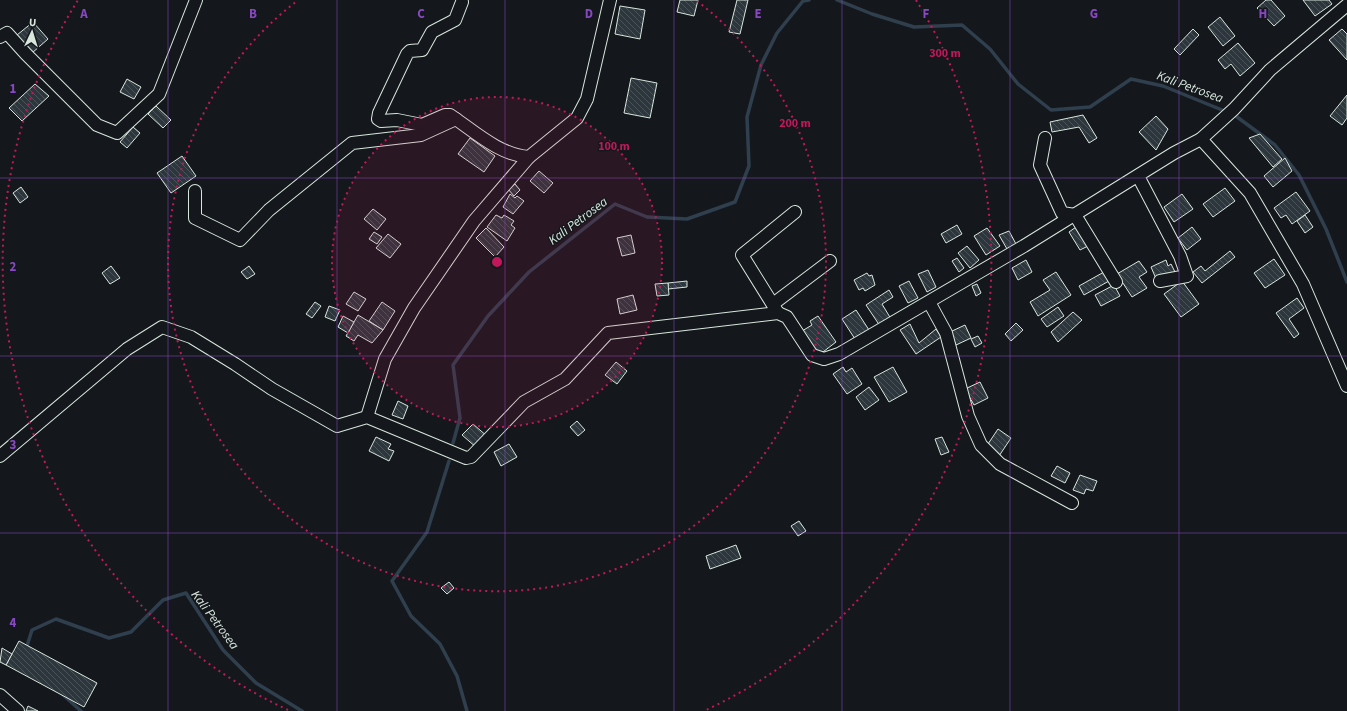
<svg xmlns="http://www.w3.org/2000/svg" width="1347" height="711" viewBox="0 0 1347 711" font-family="'Source Sans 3',sans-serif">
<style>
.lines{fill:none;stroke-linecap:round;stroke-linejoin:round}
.stream{stroke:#2f3f4d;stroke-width:3.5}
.building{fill:url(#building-back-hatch);stroke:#d8e6dc}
.minor-casing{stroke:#d8e6dc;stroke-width:14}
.minor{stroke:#14181c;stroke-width:12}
.grid{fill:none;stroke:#8948c3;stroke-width:1;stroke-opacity:0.55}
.ring{fill:none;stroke:#c2185b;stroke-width:2;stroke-dasharray:2 4}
.labels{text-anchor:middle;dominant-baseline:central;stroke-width:3;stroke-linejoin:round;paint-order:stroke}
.water-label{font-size:13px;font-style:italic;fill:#d8e6dc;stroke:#14181c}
.grid-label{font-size:13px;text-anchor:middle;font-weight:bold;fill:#8948c3;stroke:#14181c;stroke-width:3;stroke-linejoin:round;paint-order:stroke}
.centre{fill:#c2185b;stroke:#14181c;stroke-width:2}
.ring-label{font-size:12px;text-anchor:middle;font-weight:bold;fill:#c2185b;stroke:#14181c;stroke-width:3;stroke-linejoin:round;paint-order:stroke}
</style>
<defs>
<pattern id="building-back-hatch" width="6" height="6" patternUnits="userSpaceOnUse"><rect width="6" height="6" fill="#2c363c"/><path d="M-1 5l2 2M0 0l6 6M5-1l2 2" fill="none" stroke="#4a5358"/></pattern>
</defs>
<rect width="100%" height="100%" fill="#14181c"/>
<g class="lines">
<g class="stream">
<path d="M837 0 872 14 914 27 962 25 990 49 1018 84 1051 110 1090 107 1131 79 1163 86 1227 112"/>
<path d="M1233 114 1275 145 1299 175 1326 229 1347 282"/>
<path d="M453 443 460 418 453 365 488 316 529 272 615 204 647 217 687 219 735 202 749 166 747 117 761 65 777 33 803 1 809 0"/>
<path d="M449 461 427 532 392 581 411 616 440 644 457 676 467 711"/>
<path d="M26 649 32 630 56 619 109 638 131 632 163 600 186 593 223 650 256 683 302 711"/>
<path d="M61 693 81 711"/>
</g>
</g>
<g class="building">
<path d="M680 0H698L694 16 677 12Z"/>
<path d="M737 0H748L740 34 729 32Z"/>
<path d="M1266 0H1271L1285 16 1274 26 1257 8Z"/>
<path d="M1303 0H1329L1332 4 1315 16Z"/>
<path d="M620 6 645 10 640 39 615 34Z"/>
<path d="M1220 17 1235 36 1223 46 1208 27Z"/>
<path d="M33 22 48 39 32 53 17 35Z"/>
<path d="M1193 29 1199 35 1180 55 1174 49Z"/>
<path d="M1342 29 1347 34V60L1329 40Z"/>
<path d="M1238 43 1255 63 1240 76 1231 64 1225 69 1218 60Z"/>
<path d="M631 78 657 83 650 118 624 113Z"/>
<path d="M127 79 141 87 134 99 120 92Z"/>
<path d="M35 84 49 96 22 121 9 108Z"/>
<path d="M1347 95V118L1342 125 1330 116Z"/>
<path d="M156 106 171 120 163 128 148 114Z"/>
<path d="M1083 115 1097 138 1089 143 1079 127 1052 132 1050 122Z"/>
<path d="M1156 116 1168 129 1156 150 1139 132Z"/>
<path d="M133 127 140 133 127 148 120 142Z"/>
<path d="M1260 134 1282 159 1273 167 1249 138Z"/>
<path d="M470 138 495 156 484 172 458 154Z"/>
<path d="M182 156 196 176 171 193 157 173Z"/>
<path d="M1285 158 1292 171 1273 187 1264 176Z"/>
<path d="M539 171 553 183 544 193 530 181Z"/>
<path d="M515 184 520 190 514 196 508 189Z"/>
<path d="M21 187 28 197 20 203 13 193Z"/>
<path d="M1225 188 1235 201 1213 217 1203 204Z"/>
<path d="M1296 192 1310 211 1292 224 1286 215 1281 218 1274 208Z"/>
<path d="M510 194 515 198 517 196 524 201 513 214 503 207Z"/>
<path d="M1182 194 1193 209 1174 222 1164 207Z"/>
<path d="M373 209 386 219 377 230 364 219Z"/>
<path d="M496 215 502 218 504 215 514 221 511 225 515 228 507 241 487 227Z"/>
<path d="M1305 215 1313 227 1305 233 1297 221Z"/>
<path d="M957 225 962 234 946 243 941 234Z"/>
<path d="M1076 227 1088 246 1080 250 1069 232Z"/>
<path d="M1192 227 1201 239 1187 250 1178 238Z"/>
<path d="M486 228 504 247 495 257 476 238Z"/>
<path d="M987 228 1000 246 986 255 974 236Z"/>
<path d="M1009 231 1016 244 1007 249 999 235Z"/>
<path d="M374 232 382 237 377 244 369 239Z"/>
<path d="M388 234 401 244 390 258 376 248Z"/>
<path d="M631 235 635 253 622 256 617 238Z"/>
<path d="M967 246 979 260 970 268 958 253Z"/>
<path d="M1230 251 1235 257 1202 283 1193 272 1201 266 1205 271Z"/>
<path d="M957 258 964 268 959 272 952 261Z"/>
<path d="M1274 259 1285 275 1265 288 1254 273Z"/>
<path d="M1026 260 1032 272 1018 280 1012 268Z"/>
<path d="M1166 260 1168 266 1171 264 1175 272 1157 281 1151 267Z"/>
<path d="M1139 261 1147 272 1139 277 1147 288 1132 297 1117 274Z"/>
<path d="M111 266 120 278 110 284 102 273Z"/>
<path d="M249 266 255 274 247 279 241 272Z"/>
<path d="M928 270 936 287 927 292 918 274Z"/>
<path d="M1056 272 1071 295 1038 316 1030 302 1050 290 1043 280Z"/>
<path d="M1104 272 1109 281 1084 295 1079 286Z"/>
<path d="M867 273 869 276 872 275 875 285 865 291 863 288 859 290 854 280Z"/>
<path d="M687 281V287L668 289V283Z"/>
<path d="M909 281 918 298 908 303 899 286Z"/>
<path d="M1182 281 1199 304 1181 317 1164 294Z"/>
<path d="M668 283 669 295 657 296 655 284Z"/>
<path d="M977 284 981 293 976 296 972 286Z"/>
<path d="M1114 285 1120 296 1101 306 1095 295Z"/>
<path d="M889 290 893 297 882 304 891 319 880 326 866 305Z"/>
<path d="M354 292 366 299 358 311 346 304Z"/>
<path d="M633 295 637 310 620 314 617 299Z"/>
<path d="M1297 298 1304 308 1289 319 1299 334 1294 338 1276 313Z"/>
<path d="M315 302 321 306 312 318 306 314Z"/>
<path d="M382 302 395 311 383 330 369 321Z"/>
<path d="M329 306 340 310 335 321 325 317Z"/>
<path d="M1058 307 1064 316 1047 327 1041 319Z"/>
<path d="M856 310 869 330 855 339 842 319Z"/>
<path d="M1073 312 1082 320 1058 342 1051 332Z"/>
<path d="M358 315 383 330 372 343 358 335 354 341 346 336Z"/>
<path d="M343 316 354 322 348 333 338 327Z"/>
<path d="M818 316 836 342 819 355 802 331 812 325 810 321Z"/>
<path d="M1016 323 1023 330 1011 341 1005 334Z"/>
<path d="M910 324 919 343 936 329 941 337 916 354 900 330Z"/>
<path d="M965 325 971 338 956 345 950 332Z"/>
<path d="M978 336 982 343 975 347 971 339Z"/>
<path d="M616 362 627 371 617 384 605 375Z"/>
<path d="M843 367 846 372 852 368 862 384 847 394 833 374Z"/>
<path d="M893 367 907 392 889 402 874 377Z"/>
<path d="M980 382 988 398 974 405 965 389Z"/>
<path d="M869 387 879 400 865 410 856 397Z"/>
<path d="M398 401 408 406 403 419 392 415Z"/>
<path d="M577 421 585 430 578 436 570 427Z"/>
<path d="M473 424 488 437 477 448 462 435Z"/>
<path d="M998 429 1011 438 999 456 986 447Z"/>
<path d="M376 437 391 444 388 449 394 451 389 461 369 451Z"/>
<path d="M942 437 949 452 941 455 935 439Z"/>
<path d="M509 444 517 457 501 466 494 452Z"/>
<path d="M1057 466 1070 473 1065 483 1051 476Z"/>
<path d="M1080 475 1097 481 1093 491 1086 489 1084 494 1073 490Z"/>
<path d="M799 521 806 531 798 536 791 526Z"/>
<path d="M736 545 741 558 710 569 706 556Z"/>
<path d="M449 582 454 588 447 594 441 588Z"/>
<path d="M19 641 97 683 84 707 6 665Z"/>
<path d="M2 648 12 654 6 665 0 662Z"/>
<path d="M28 706 38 711H26Z"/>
</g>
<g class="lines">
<defs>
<g id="minor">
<path d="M462 2 455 20 432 32 422 50 410 51 407 54 379 113 378 119 381 121 397 120 422 125 445 115H450C474 131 499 155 529 157L577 118 587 99 610 0"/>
<path d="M0 37 7 33 26 54 97 125 117 133 159 94 196 0"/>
<path d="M1045 138 1040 165 1062 213 1075 215 1116 282"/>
<path d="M1201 139 1250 193 1303 284 1347 386"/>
<path d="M1138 176 1180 256 1187 276 1160 281"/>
<path d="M195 191V218L240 240 269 210 352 143 421 135 456 119"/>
<path d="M929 302 946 333 968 416 981 445 1000 464 1072 503"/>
<path d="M773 304 830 261"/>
<path d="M778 313 742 255 795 212"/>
<path d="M367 417 385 359 414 308 474 221 529 157"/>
<path d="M0 456 127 349 162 327 191 337 235 364 272 389 337 426 367 417 466 458 471 457 524 402 565 379 608 333 778 313 787 317 812 355 824 359 839 354 1024 246 1174 153 1201 139 1234 109 1270 70 1347 5"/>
<path d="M0 695 18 711"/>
</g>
</defs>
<use href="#minor" class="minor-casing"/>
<use href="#minor" class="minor"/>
</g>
<path class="grid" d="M168 0V711M337 0V711M505 0V711M674 0V711M842 0V711M1010 0V711M1179 0V711M0 178H1347M0 356H1347M0 533H1347"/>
<circle cx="497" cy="262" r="165" fill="#c2185b" fill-opacity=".12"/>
<g class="ring">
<circle cx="497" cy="262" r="165"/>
<path d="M697 1A329 329 0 1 1 297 1"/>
<path d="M288 710A494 494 0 0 1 78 0M916 0A494 494 0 0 1 706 710"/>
</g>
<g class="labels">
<g class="water-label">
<text transform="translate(1190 87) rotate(20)">Kali Petrosea</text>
<text transform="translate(578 221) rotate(-37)">Kali Petrosea</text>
<text transform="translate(215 620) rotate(53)">Kali Petrosea</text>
</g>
</g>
<g class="grid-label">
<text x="84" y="18">A</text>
<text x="253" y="18">B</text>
<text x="421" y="18">C</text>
<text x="589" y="18">D</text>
<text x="758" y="18">E</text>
<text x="926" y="18">F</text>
<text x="1094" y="18">G</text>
<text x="1263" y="18">H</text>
<text x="13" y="93">1</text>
<text x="13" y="271">2</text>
<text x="13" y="449">3</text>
<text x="13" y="627">4</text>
</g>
<circle cx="497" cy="262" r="6" class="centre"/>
<g class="ring-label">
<text x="945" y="57">300 m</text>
<text x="795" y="127">200 m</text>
<text x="614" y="150">100 m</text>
</g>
<g transform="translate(32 32) rotate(4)" stroke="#14181c" stroke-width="3" paint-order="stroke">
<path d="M0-3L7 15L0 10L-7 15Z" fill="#d8e6dc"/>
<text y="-6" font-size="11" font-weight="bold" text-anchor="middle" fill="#d8e6dc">U</text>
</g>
</svg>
